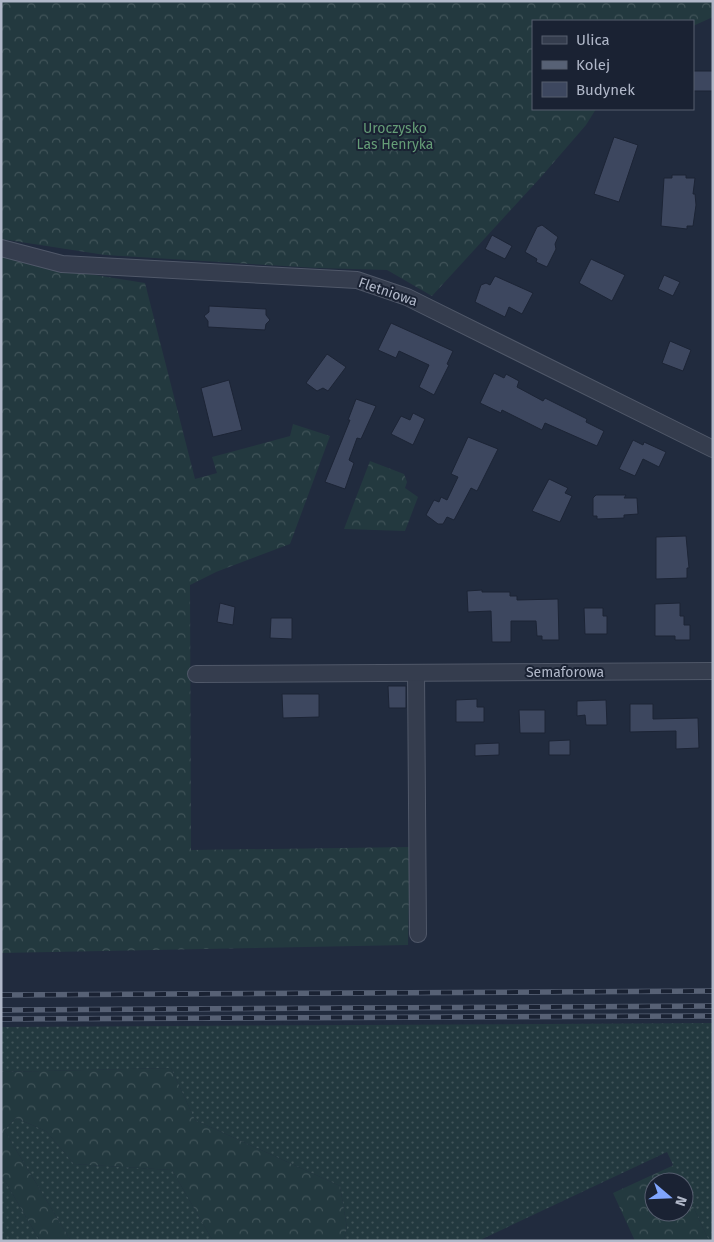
<svg xmlns="http://www.w3.org/2000/svg" width="714" height="1242" viewBox="0 0 714 1242" font-family="'Fira Sans',sans-serif">
<style>
.grass{fill:url(#grass-dots)}
.forest{fill:url(#forest-crowns)}
.building{fill:#3d475f;stroke:#1c2435}
.lines{fill:none;stroke-linecap:round;stroke-linejoin:round}
.street-casing{stroke:#505869;stroke-width:18}
.street{stroke:#353d4e;stroke-width:16}
.rail-casing{stroke:#576175;stroke-width:5.5}
.rail{stroke:#1a2233;stroke-width:4;stroke-dasharray:11;stroke-linecap:butt}
.labels{text-anchor:middle;dominant-baseline:central;stroke-width:4;stroke-linejoin:round;paint-order:stroke}
.park-label{font-size:14px;fill:#659d77;stroke:#1a2233}
.street-label{font-size:14px;fill:#b1b8c9;stroke:#1a2233}
</style>
<defs>
<pattern id="grass-dots" width="8" height="8" patternUnits="userSpaceOnUse" patternTransform="scale(1.25)"><rect width="8" height="8" fill="#23393f"/><path d="M2 2h.1M6 6h.1" fill="none" stroke="#415459" stroke-width="1.8" stroke-linecap="round"/></pattern>
<pattern id="forest-crowns" width="20" height="18" patternUnits="userSpaceOnUse" patternTransform="scale(1.25)"><rect width="20" height="18" fill="#23393f"/><path d="M2 6a3 3 0 1 1 6 0M12 15a3 3 0 1 1 6 0" fill="none" stroke="#415459"/></pattern>
</defs>
<rect width="100%" height="100%" fill="#212b3e"/>
<g class="grass">
<path d="M713 1023V1241H709L684 1187V1182H681L667 1152 478 1241H343L347 1228 340 1186 195 1120 171 1068 1 1072V1027Z"/>
<path d="M16 1118 46 1131 74 1164 172 1170 213 1241H71L4 1130Z"/>
<path d="M1 1174 40 1241H1Z"/>
</g>
<g class="forest">
<path d="M1 1H713V17L693 26V21H533V109H596L586 125 541 177 432 296 387 270 317 268 105 255 1 239Z"/>
<path d="M1 256 39 266 145 283 195 479 217 473 212 457 290 436 293 424 330 436 290 544 216 572 190 585 191 850 410 847 408 945 1 953Z"/>
<path d="M370 461 404 474 407 482 405 488 418 497 405 531 344 529Z"/>
<path d="M171 1068 195 1120 340 1186 347 1228 343 1241H213L172 1170 74 1164 46 1131 16 1118 4 1130 71 1241H40L1 1174V1072Z"/>
<path d="M674 1165 681 1182H654V1212H684V1187L709 1241H635L613 1193Z"/>
</g>
<g class="building">
<rect x="693" y="71" width="20" height="20"/>
<path d="M614 137 638 145 619 202 594 194Z"/>
<path d="M672 175H686V178H695L693 194H695L696 205 693 226H687V229L661 226 664 178H672Z"/>
<path d="M542 225 558 237 555 244 556 249 547 267 536 262 537 259 525 252 537 227Z"/>
<path d="M492 235 512 246 505 259 485 249Z"/>
<path d="M591 259 625 275 612 301 579 283Z"/>
<path d="M664 275 680 282 673 296 658 289Z"/>
<path d="M495 276 533 293 522 314 509 307 505 317 475 302 481 285 486 283 490 285Z"/>
<path d="M209 306 266 309V315L270 320 266 324 265 330 208 327V321L204 316 209 312Z"/>
<path d="M391 323 453 351 447 364 449 365 434 395 419 387 429 365 399 351 396 358 378 350Z"/>
<path d="M670 341 691 350 683 371 662 363Z"/>
<path d="M327 354 346 367 328 391 323 388 317 391 306 383Z"/>
<path d="M494 373 504 378 506 374 519 381 517 387 543 401 545 398 587 419 586 422 604 431 597 446 545 423 542 430 502 410 501 413 480 403Z"/>
<path d="M229 380 242 430 213 437 201 388Z"/>
<path d="M356 399 376 406 361 439 357 438 349 460 354 463 345 489 325 482 350 420H348Z"/>
<path d="M413 413 425 419 413 445 391 434 401 416 410 420Z"/>
<path d="M468 437 498 449 477 491 471 488 454 520 447 517 443 524H438L426 515 434 500 439 502 441 497 447 500 458 477 451 474Z"/>
<path d="M633 440 643 445 644 442 666 452 659 467 643 459 635 476 619 469Z"/>
<path d="M549 479 568 488 565 493 572 496 560 522 532 511Z"/>
<path d="M596 495H626L624 498H637L638 514 624 515V518L597 519V516H593V498Z"/>
<path d="M686 536 689 568H687V578L656 579V537Z"/>
<path d="M482 590V592H510V596H517V600L558 599 559 640H542V636H537L536 621H511V642H492L491 611 468 612 467 591Z"/>
<path d="M220 603 235 607 233 625 217 622Z"/>
<path d="M680 603V616H684V625H690V640H675V636H655V604Z"/>
<path d="M584 608H603V616H607V634H585Z"/>
<path d="M271 618H292V639L270 638Z"/>
<path d="M388 686H406V708H389Z"/>
<path d="M282 694H319V717L283 718Z"/>
<path d="M477 699V707H484V722H456V700Z"/>
<path d="M606 700 607 725H586L585 715 577 716V701Z"/>
<path d="M630 704H653V719L698 718 699 748 676 749V731L630 732Z"/>
<path d="M519 710H545V733H520Z"/>
<path d="M570 740V755H549V741Z"/>
<path d="M499 743V755L475 756V744Z"/>
</g>
<g class="lines">
<defs>
<g id="street">
<path d="M1 248 62 264 357 280 407 297 713 449"/>
<path d="M416 673 418 934"/>
<path d="M196 674 713 671"/>
</g>
</defs>
<use href="#street" class="street-casing"/>
<use href="#street" class="street"/>
<defs>
<g id="rail">
<path d="M1 995 713 991"/>
<path d="M1 1010 713 1006"/>
<path d="M1 1019 713 1016"/>
</g>
</defs>
<use href="#rail" class="rail-casing"/>
<use href="#rail" class="rail"/>
</g>
<g class="labels">
<g class="park-label">
<text x="395" y="128">Uroczysko<tspan x="395" dy="16">Las Henryka</tspan></text>
</g>
<g class="street-label">
<text transform="translate(388 292) rotate(19)">Fletniowa</text>
<text x="565" y="672">Semaforowa</text>
</g>
</g>
<rect width="714" height="1242" fill="none" stroke="#b1b8c9" stroke-width="5"/>
<rect x="532" y="20" width="162" height="90" fill="#1a2233" stroke="#565e6f"/>
<rect x="542" y="36" width="25" height="8" fill="#353d4e" stroke="#565e6f"/>
<text x="576" y="45" font-size="15" fill="#b1b8c9">Ulica</text>
<rect x="542" y="61" width="25" height="8" fill="#576175" stroke="#565e6f"/>
<text x="576" y="70" font-size="15" fill="#b1b8c9">Kolej</text>
<rect x="542" y="82" width="25" height="15" fill="#3d475f" stroke="#565e6f"/>
<text x="576" y="95" font-size="15" fill="#b1b8c9">Budynek</text>
<g transform="translate(669 1197) rotate(109)"><circle r="24" fill="#1a2233" stroke="#565e6f"/>
<path d="M0-4L9 19L0 12L-9 19Z" fill="#80a6ff"/>
<text y="-8" font-size="14" font-weight="bold" text-anchor="middle" fill="#b1b8c9">N</text>
</g>
</svg>
